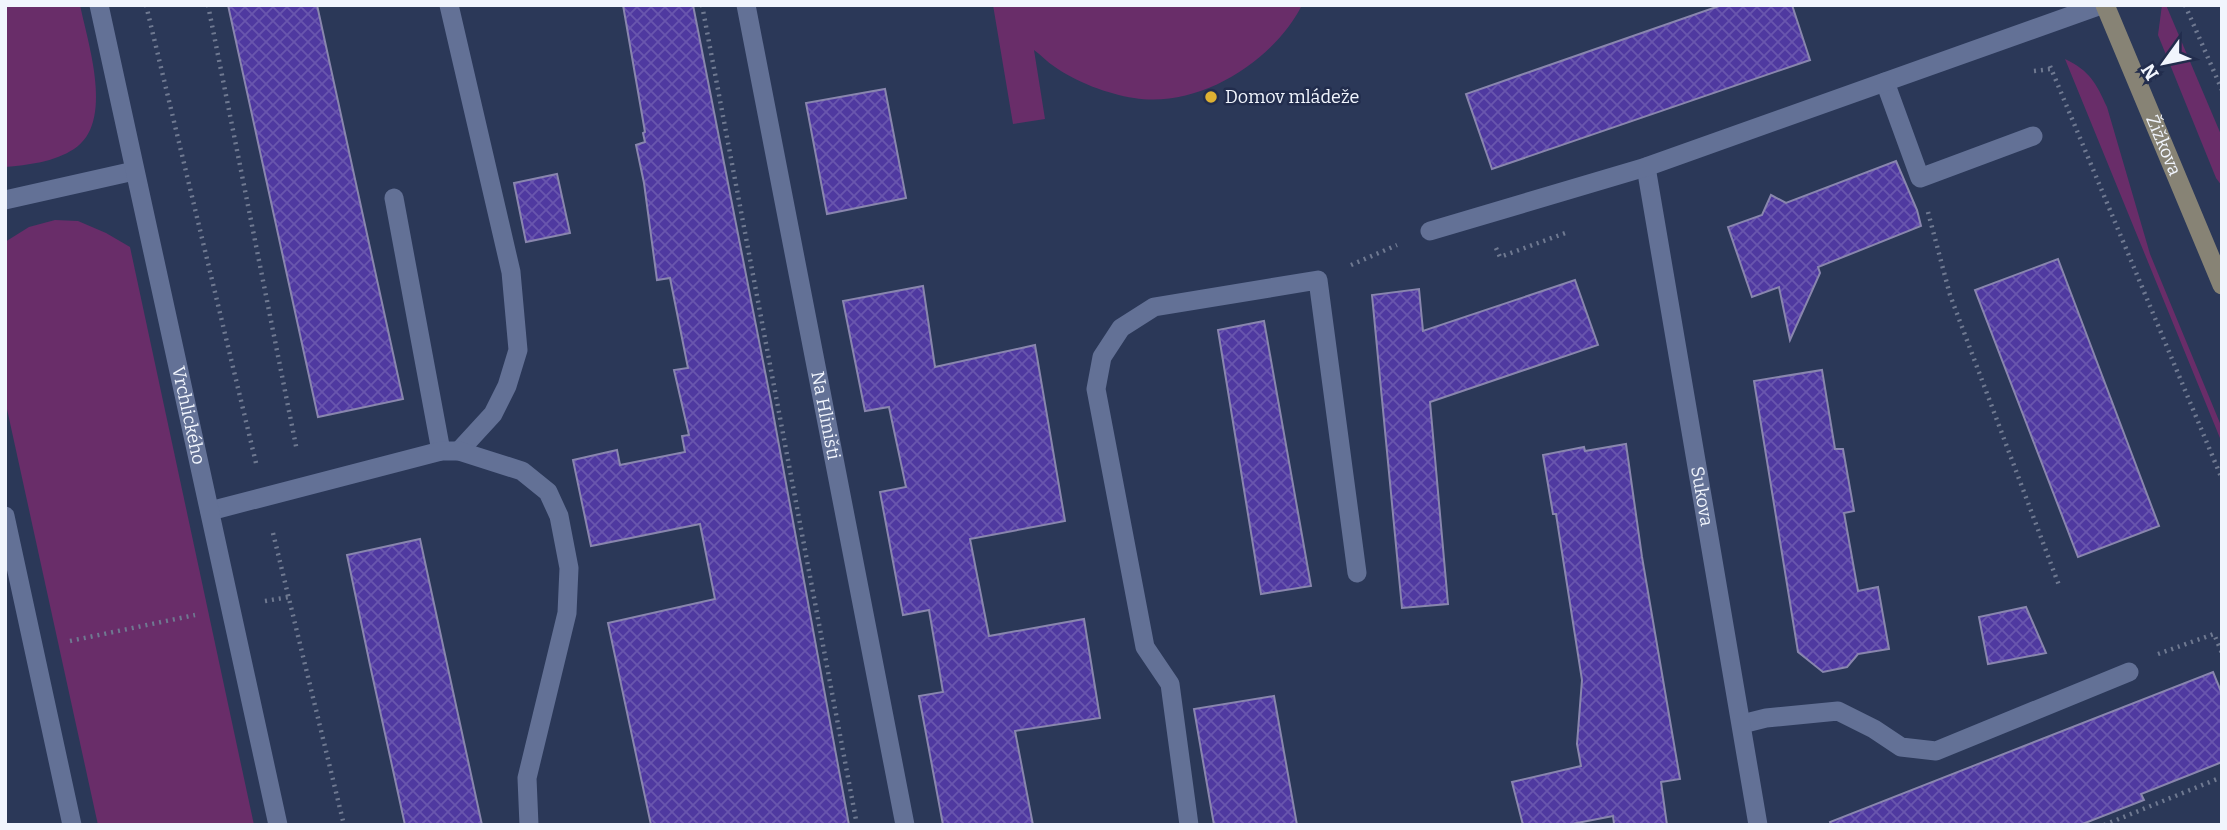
<svg xmlns="http://www.w3.org/2000/svg" width="2227" height="830" viewBox="0 0 2227 830" font-family="Bitter,serif">
<style>
.green{fill:#692d69}
.building{fill:url(#building-cross-hatch);stroke:#8986ae;stroke-width:2}
.lines{fill:none;stroke-linecap:round;stroke-linejoin:round}
.path{stroke:#6f7991;stroke-width:4.5;stroke-dasharray:2 5;stroke-linecap:butt}
.service{stroke:#637196;stroke-width:19}
.minor{stroke:#637196;stroke-width:19}
.tertiary{stroke:#637196;stroke-width:19}
.secondary{stroke:#878375;stroke-width:19}
.poi-dot{fill:#deb133;stroke:#222d4d;stroke-width:2.5}
.labels{text-anchor:middle;dominant-baseline:central;stroke-width:5;stroke-linejoin:round;paint-order:stroke}
.poi-label{font-size:18px;fill:#f1f5fd;stroke:#222d4d;text-anchor:start}
.street-label{font-size:18px;fill:#f1f5fd;stroke:#222d4d}
</style>
<defs>
<pattern id="building-cross-hatch" width="8" height="8" patternUnits="userSpaceOnUse" patternTransform="scale(1.75)"><rect width="8" height="8" fill="#4f39a0"/><path d="M0 0l8 8M0 8l8-8" fill="none" stroke="#6956ae"/></pattern>
</defs>
<rect width="100%" height="100%" fill="#2b3858"/>
<g class="green">
<path d="M5 5H80C88 44 115 123 74 149 54 162 28 165 5 167Z"/>
<path d="M993 5H1302C1274 61 1199 109 1134 98 1108 94 1076 82 1055 67 1047 62 1041 55 1034 50L1045 119 1013 124Z"/>
<path d="M2162 5H2166L2222 137V186L2216 178 2158 35Z"/>
<path d="M2065 59C2090 71 2096 83 2107 107L2150 254 2222 428V443Z"/>
<path d="M55 220 78 221 106 233 130 247 254 825H98L5 400V242L29 227Z"/>
</g>
<g class="building">
<path d="M228 5H317L403 399 318 417Z"/>
<path d="M623 5H693L771 402 849 825H651L608 623 715 599 700 524 591 546 573 460 617 450 620 465 685 452 682 436 689 435 674 370 688 368 670 278 657 280 644 183 636 145 645 142 643 133 645 132Z"/>
<path d="M1722 5H1792L1810 60 1492 169 1466 94Z"/>
<path d="M885 89 906 198 827 214 806 103Z"/>
<path d="M1896 161 1917 210 1921 226 1818 267 1820 273 1790 340 1779 287 1752 297 1728 227 1762 215 1771 195 1786 203Z"/>
<path d="M557 174 570 233 526 242 514 183Z"/>
<path d="M2058 259 2159 526 2078 557 1975 290Z"/>
<path d="M1575 280 1598 345 1430 402 1448 604 1402 608 1372 295 1419 289 1423 331Z"/>
<path d="M923 286 935 367 1035 345 1065 521 970 539 989 636 1084 619 1100 718 1015 731 1033 825H943L919 696 943 692 929 610 903 615 880 492 906 487 889 407 865 411 843 301Z"/>
<path d="M1264 321 1311 586 1261 594 1218 330Z"/>
<path d="M1822 370 1835 449H1843L1854 511 1844 513 1858 591 1878 587 1889 649 1858 654 1847 667 1823 672 1798 652 1754 381Z"/>
<path d="M1626 444 1642 557 1680 779 1661 782 1667 825 1614 824 1613 816 1567 825H1523L1512 782 1581 766 1577 744 1582 680 1556 514H1553L1543 455 1584 447 1585 451Z"/>
<path d="M420 539 444 650 482 825H405L370 665 347 555Z"/>
<path d="M2026 607 2046 653 1988 664 1979 617Z"/>
<path d="M2213 672 2222 694V762L2141 794 2144 800 2080 825H1831L1830 822Z"/>
<path d="M1274 696 1297 825H1214L1194 709Z"/>
</g>
<g class="lines">
<g class="path">
<path d="M146 5 256 463"/>
<path d="M208 5 297 451"/>
<path d="M702 5 857 825"/>
<path d="M2185 5 2222 90"/>
<path d="M2050 66 2222 479"/>
<path d="M2034 71 2051 69"/>
<path d="M1928 212 1950 295 2060 588"/>
<path d="M1496 248 1500 257 1568 232"/>
<path d="M1351 265 1397 245"/>
<path d="M273 533 344 825"/>
<path d="M265 601 289 597"/>
<path d="M70 641 195 615"/>
<path d="M2158 654 2214 634 2222 653"/>
<path d="M2104 825 2222 777"/>
</g>
<g class="service">
<path d="M449 5 511 272 518 350 507 386 493 414 459 451"/>
<path d="M1885 82 1920 178 2033 136"/>
<path d="M394 198 441 451"/>
<path d="M210 511 441 451H459L522 471 548 492 559 516 569 568 567 613 527 778 529 825"/>
<path d="M1742 724 1766 718 1838 711 1874 729 1901 747 1936 751 2129 672"/>
<path d="M1189 825 1170 684 1145 647 1096 389 1102 357 1121 328 1154 307 1318 280 1357 573"/>
</g>
<g class="minor">
<path id="s1" d="M746 5 905 825"/>
<path id="s2" d="M1646 167 1758 825"/>
<path d="M5 200 134 171"/>
<path d="M1430 231 1646 167 2101 5"/>
</g>
<g class="tertiary">
<path id="s3" d="M99 5 278 825"/>
<path d="M5 516 72 825"/>
</g>
<path class="secondary" id="s4" d="M2105 5 2222 285"/>
</g>
<circle class="poi-dot" cx="1211" cy="97" r="7"/>
<g class="labels">
<g class="poi-label">
<text x="1225" y="97">Domov mládeže</text>
</g>
<g class="street-label">
<text stroke="none"><textPath href="#s4" startOffset="152">Žižkova</textPath></text>
<text stroke="none"><textPath href="#s3" startOffset="420">Vrchlického</textPath></text>
<text stroke="none"><textPath href="#s1" startOffset="418">Na Hliništi</textPath></text>
<text stroke="none"><textPath href="#s2" startOffset="334">Sukova</textPath></text>
</g>
</g>
<rect width="2227" height="830" fill="none" stroke="#f1f5fd" stroke-width="14"/>
<g transform="translate(2164 63) rotate(237)" stroke="#222d4d" stroke-width="5" paint-order="stroke">
<path d="M0-5L12 26L0 18L-12 26Z" fill="#f1f5fd"/>
<text y="-10" font-size="19" font-weight="bold" text-anchor="middle" fill="#f1f5fd">N</text>
</g>
</svg>
